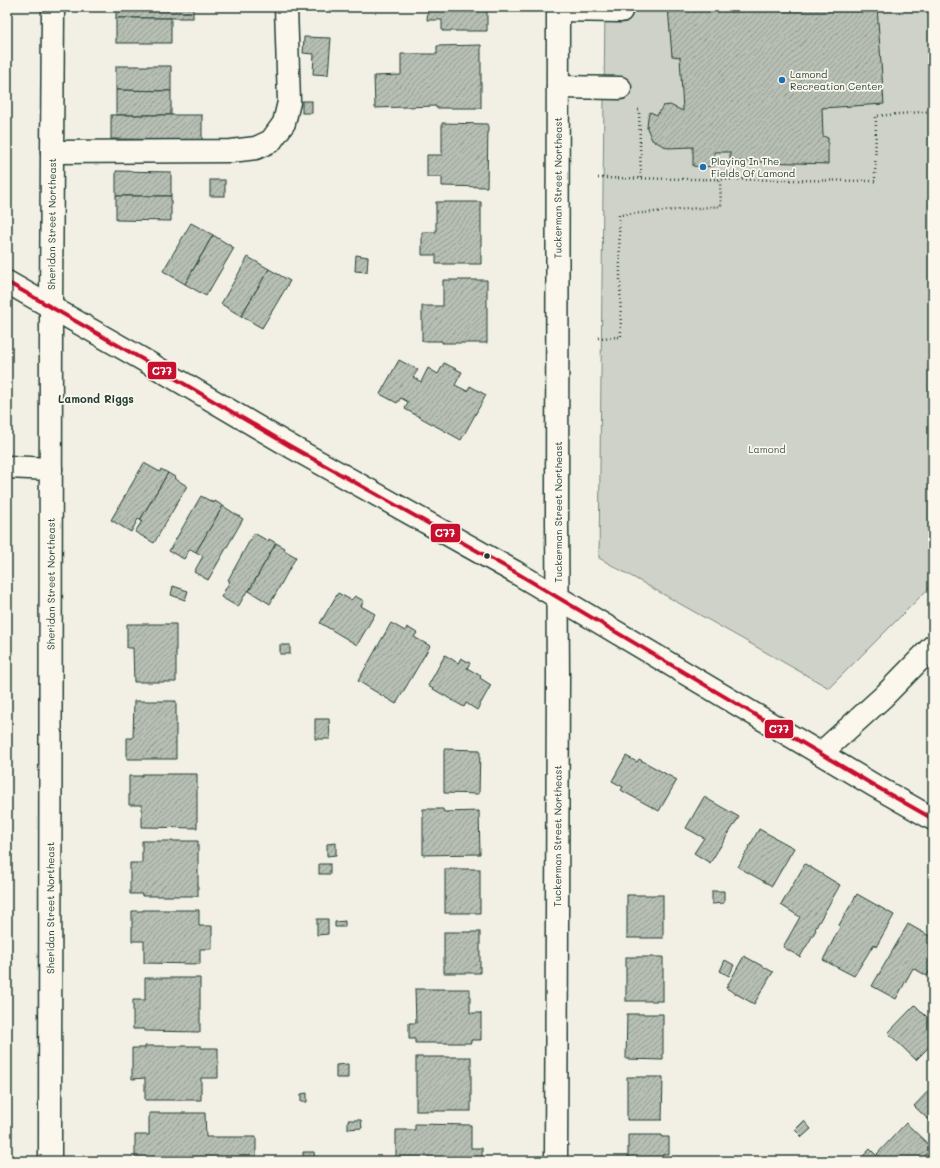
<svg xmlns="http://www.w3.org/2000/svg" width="940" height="1168" viewBox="0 0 940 1168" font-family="Mali,sans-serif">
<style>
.park{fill:#cfd2c8;stroke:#77887e}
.building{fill:url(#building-hatch);stroke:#1f3d34}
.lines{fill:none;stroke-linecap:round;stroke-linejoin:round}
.minor-casing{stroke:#1f3d34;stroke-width:25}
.path{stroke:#1f3d34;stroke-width:2.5;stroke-dasharray:1 3;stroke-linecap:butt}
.minor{stroke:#fbf7ec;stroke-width:22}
.bus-1-casing{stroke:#fbf7ec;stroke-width:7}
.bus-1{stroke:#c8102e;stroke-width:4}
.poi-dot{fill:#1f6fb2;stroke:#fbf7ec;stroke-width:1.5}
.bus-dot{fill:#1f3d34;stroke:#fbf7ec;stroke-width:1.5}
.labels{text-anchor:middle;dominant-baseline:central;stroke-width:3.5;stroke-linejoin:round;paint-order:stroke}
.poi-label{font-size:10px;fill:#1f3d34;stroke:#fbf7ec;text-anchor:start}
.street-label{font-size:10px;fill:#1f3d34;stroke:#fbf7ec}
.park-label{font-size:10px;fill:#425b52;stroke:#fbf7ec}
.neighbourhood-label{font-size:11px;font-weight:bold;fill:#1f3d34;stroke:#fbf7ec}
.line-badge{stroke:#fbf7ec;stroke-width:1.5}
.badge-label{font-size:11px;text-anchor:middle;font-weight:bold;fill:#fff}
</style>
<defs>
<pattern id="building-hatch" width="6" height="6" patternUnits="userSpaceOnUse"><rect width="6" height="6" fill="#b7beb3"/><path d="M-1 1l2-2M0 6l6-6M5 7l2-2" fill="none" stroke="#949c92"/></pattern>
</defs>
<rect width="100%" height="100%" fill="#f2f0e5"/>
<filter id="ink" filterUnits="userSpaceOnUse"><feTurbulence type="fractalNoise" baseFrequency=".025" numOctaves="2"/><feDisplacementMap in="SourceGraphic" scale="8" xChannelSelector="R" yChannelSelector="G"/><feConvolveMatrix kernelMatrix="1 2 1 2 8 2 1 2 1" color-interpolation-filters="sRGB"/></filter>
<g filter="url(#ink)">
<path class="park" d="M605 7H933V584L829 688 599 558Z"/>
<g class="building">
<rect x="116" y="7" width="77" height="11"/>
<path d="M428 7H487V31H442V20H427Z"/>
<path d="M668 7H877L884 104 822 108 823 136 828 138V164L730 161V152H714V166L703 167 693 166V147L668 148 652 140 647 128 648 117 650 112 657 115 663 106 670 105 683 111 680 57 672 56Z"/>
<rect x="116" y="18" width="55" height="25"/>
<path d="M304 37 331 38 328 75 313 74 314 54 303 53Z"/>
<path d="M481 45V108H436V106L375 108 374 76 401 75V54H437V46Z"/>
<path d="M116 66H171V91L116 90Z"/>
<path d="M116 90 171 91V115H116Z"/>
<rect x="302" y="101" width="10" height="12"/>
<path d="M111 115H202V140L111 139Z"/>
<path d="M442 123 488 124 487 187 442 186V177H427V155H442Z"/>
<path d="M116 171 171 172V196H116Z"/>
<rect x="210" y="180" width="15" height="16"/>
<path d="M116 196H171V221L116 220Z"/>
<path d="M436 202H481V264H436V255H422V232H436Z"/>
<path d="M191 223 213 235 185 284 163 271Z"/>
<path d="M213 235 234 248 206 296 185 284Z"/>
<path d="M356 255 368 257 367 272 355 271Z"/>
<path d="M248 257 269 269 241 316 221 304Z"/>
<path d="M269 269 290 281 262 328 241 316Z"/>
<path d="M443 280H487V343H442V341H422V306H443Z"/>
<path d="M399 360 418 370 413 377 421 382 428 368 438 374 444 363 462 372 455 385 467 391 470 386 486 395 461 440 405 409 408 402 401 398 397 403 380 394Z"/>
<path d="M144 463 160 472 161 469 168 473 140 520 138 519 131 532 111 520Z"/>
<path d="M168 473 175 477 174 478 187 486 154 543 135 532 142 521 140 520Z"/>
<path d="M201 496 214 503 215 501 223 506 196 552 190 549 184 559 169 551Z"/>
<path d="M223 506 243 519 208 580 194 572 203 556 196 552Z"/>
<path d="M254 533 268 541 269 539 276 543 249 591H247L238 607 221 597 230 581 228 580Z"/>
<path d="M276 543 285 548 284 550 296 557 270 604 249 591Z"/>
<path d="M173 586 188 591 185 600 171 595Z"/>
<path d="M338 593 351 600 355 596 364 601 361 606 375 614 357 645 320 623Z"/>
<path d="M391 623 405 631 407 627 417 633 414 637 430 646 396 704 358 681Z"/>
<path d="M127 624H176V682H134L133 648H127Z"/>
<rect x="280" y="645" width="10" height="9"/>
<path d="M445 655 458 663 461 658 470 663 467 668 481 676 480 678 491 685 477 710 466 703 464 707 428 686Z"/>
<path d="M134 701H176V759H127V738H133Z"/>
<path d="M315 719H329L330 739H315Z"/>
<path d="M444 749 480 750 479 794 444 793Z"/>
<path d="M626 756 637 762 639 759 677 780 659 811 626 793 621 790 623 787 612 781Z"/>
<path d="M142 774H197V828L142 827V805H129V776H142Z"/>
<path d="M704 797 739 817 710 863 694 853 704 838 686 828Z"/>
<path d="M423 809H443L444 812 479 811 480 854 423 855Z"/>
<path d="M759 829 794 848 772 886 738 867Z"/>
<path d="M142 841H198V896H142V894H130V863H142Z"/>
<path d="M336 843V855L327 856V844Z"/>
<rect x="319" y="864" width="11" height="10"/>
<path d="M805 864 840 885 815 929 816 930 800 957 783 947 800 917 781 905Z"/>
<rect x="445" y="869" width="35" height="44"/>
<path d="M712 891H724V903L712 904Z"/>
<path d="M857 894 894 915 876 947 874 944 854 976 823 960 840 927 839 925Z"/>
<rect x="627" y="895" width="36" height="43"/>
<path d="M143 910H199V926H212V949H200V964L144 963V941H132V911H143Z"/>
<path d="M317 919H328V934L317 935Z"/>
<path d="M345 921V927H335V922Z"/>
<path d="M908 924 933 938V965L927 976 913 968 896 999 872 986Z"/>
<rect x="444" y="932" width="36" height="41"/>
<path d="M744 956 773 972 754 1004 726 988Z"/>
<rect x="626" y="957" width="37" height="44"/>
<path d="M725 960 734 965 729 976 720 971Z"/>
<path d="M145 978H200V1032L144 1031V1029H133V1000H145Z"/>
<path d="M415 989H470V1013H481V1040H471V1043H415V1039H409V1023H416Z"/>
<path d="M915 1005 933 1023V1043L916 1060 888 1033Z"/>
<path d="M627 1014H663V1060L626 1059Z"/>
<path d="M145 1046H201V1048H218V1078H201V1100H145V1078L132 1079V1048H145Z"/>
<rect x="416" y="1057" width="55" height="54"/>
<path d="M348 1064V1078H336V1065Z"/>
<path d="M627 1077H663L662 1120H627Z"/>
<path d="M933 1086V1124L914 1106Z"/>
<path d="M307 1093V1102H301V1094Z"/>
<path d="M149 1113H205L206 1137H256V1161H135V1135H149Z"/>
<path d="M348 1120H361L362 1128 348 1129Z"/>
<path d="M804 1121 811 1129 802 1137 795 1130Z"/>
<path d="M906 1123 932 1148 922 1159 924 1161H884L877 1154Z"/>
<path d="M415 1124 471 1125V1148H482V1161H396V1130H415Z"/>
<path d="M628 1135H662V1137H669V1154H663V1161H628Z"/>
<path d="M870 1149 877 1156 872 1161H864L861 1158Z"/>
<path d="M303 1152H314L315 1161H303Z"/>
</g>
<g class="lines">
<defs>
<g id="minor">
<path d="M558 10 621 11"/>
<path d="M558 87 620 88"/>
<path d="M52 152 231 151 256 148 271 141 284 123 289 102 286 7"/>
<path d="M7 282 142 359 290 446 515 572 875 786 933 819"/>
<path d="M7 467 51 469"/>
<path d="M821 753 883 697 933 646"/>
<path id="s1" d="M50 1161 51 306 53 7"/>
<path id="s2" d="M556 1161 558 677 557 518 558 7"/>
</g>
</defs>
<use href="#minor" class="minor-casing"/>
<g class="path">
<path d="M638 110H639L641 179"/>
<path d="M598 178 875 181 876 116 933 111"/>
<path d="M598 338 621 337 619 215 721 206 720 180"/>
</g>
<use href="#minor" class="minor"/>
<defs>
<path id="bus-1" d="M7 282 142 359 290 446 515 572 875 786 933 819"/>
</defs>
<use href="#bus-1" class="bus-1-casing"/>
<use href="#bus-1" class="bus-1"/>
</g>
</g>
<g class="poi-dot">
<circle cx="782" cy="80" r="4"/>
<circle cx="703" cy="167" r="4"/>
</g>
<circle class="bus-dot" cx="487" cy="556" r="3.5"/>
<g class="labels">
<g class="poi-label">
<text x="790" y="74">Lamond<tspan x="790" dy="12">Recreation Center</tspan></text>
<text x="711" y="161">Playing In The<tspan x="711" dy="12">Fields Of Lamond</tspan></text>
</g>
<g class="street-label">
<text stroke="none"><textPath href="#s2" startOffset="973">Tuckerman Street Northeast</textPath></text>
<text stroke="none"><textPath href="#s1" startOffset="937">Sheridan Street Northeast</textPath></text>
<text transform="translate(558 512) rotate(-90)">Tuckerman Street Northeast</text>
<text stroke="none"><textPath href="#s1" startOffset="577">Sheridan Street Northeast</textPath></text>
<text stroke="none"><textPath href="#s2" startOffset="325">Tuckerman Street Northeast</textPath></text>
<text stroke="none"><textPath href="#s1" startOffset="253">Sheridan Street Northeast</textPath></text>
</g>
<g class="park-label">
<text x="767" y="449">Lamond</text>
</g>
<g class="neighbourhood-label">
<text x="96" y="398">Lamond Riggs</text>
</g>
</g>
<g class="line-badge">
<rect x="147" y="361" width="30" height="19" rx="4" fill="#c8102e"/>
<rect x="430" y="523" width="31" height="20" rx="4" fill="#c8102e"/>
<rect x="764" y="719" width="30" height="20" rx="4" fill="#c8102e"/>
</g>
<g class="badge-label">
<text x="162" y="375">C77</text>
<text x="445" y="537">C77</text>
<text x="779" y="733">C77</text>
</g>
<rect width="940" height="1168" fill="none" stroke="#fbf7ec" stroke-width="24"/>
<rect x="12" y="12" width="916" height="1144" fill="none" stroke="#1f3d34" stroke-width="1.5" filter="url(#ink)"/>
</svg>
